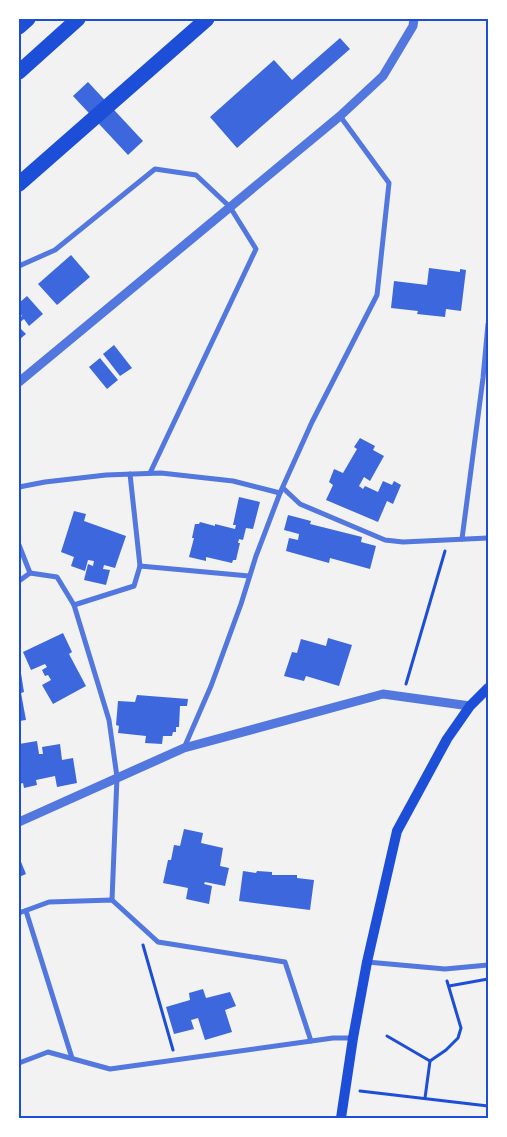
<svg xmlns="http://www.w3.org/2000/svg" width="507" height="1137" viewBox="0 0 507 1137" font-family="'Alegreya Sans',sans-serif">
<style>
.building{fill:#3d67dc}
.lines{fill:none;stroke-linecap:round;stroke-linejoin:round}
.path{stroke:#1d4ed8;stroke-width:3}
.minor{stroke:#5277de;stroke-width:5}
.tertiary{stroke:#5277de;stroke-width:9}
.secondary{stroke:#1d4ed8;stroke-width:10}
.motorway{stroke:#1d4ed8;stroke-width:15}
.neatline{fill:none;stroke:#1d4ed8;stroke-width:2}
</style>
<rect width="100%" height="100%" fill="#f2f2f2"/>
<g class="building">
<path d="M340 38 350 49 237 148 210 117 274 60 292 80Z"/>
<path d="M88 82 143 141 128 155 73 96Z"/>
<path d="M71 255 90 277 57 305 38 284Z"/>
<path d="M429 268 460 272V269L466 270 461 311 446 309 445 317 417 314 418 311 391 308 394 281 427 285Z"/>
<path d="M27 296 43 314 29 326 24 319 19 323V318L22 316 19 312V303Z"/>
<path d="M19 327 26 334 19 340Z"/>
<path d="M114 345 132 368 120 376 103 354Z"/>
<path d="M100 358 118 380 107 389 89 367Z"/>
<path d="M360 438 375 446 373 450 384 456 370 481 364 477 359 486 363 489 365 486 378 492 383 481 392 485 394 481 401 485 393 504 387 501 378 522 326 500 333 485 329 482 334 469 343 473 357 449 354 447Z"/>
<path d="M239 497 260 502 253 529 246 528 243 540 239 539 238 543H240L236 560H233L232 563 206 557V561L189 557 194 538H192L195 524H199L200 522 215 526V524L235 529 236 525H233Z"/>
<path d="M74 511 86 514 84 521 126 536 115 568 104 565 103 569 110 570 106 585 84 580 88 564 93 566 94 561 88 560 85 571 71 566 74 557 61 552Z"/>
<path d="M288 515 311 521 310 524 362 537 361 542 376 546 370 569 330 558 329 563 286 551 289 538 298 540 299 534 284 530Z"/>
<path d="M63 633 72 652 69 654 86 686 53 704 42 685 51 680 48 675 45 676 42 670 47 667 45 664 31 670 23 652Z"/>
<path d="M328 638 352 645 339 686 306 676 304 681 284 676 292 652 297 653 301 639 326 646Z"/>
<path d="M19 667H20L24 692 21 693 26 720 19 721Z"/>
<path d="M137 695 188 699 187 706H180L179 727H176V732H173L172 736H163L162 744 145 743 146 736 118 733 119 726 116 725 118 701 135 702Z"/>
<path d="M37 741 39 754H43L42 747 60 744 62 760 73 758 77 783 57 787 55 776 36 780 37 785 24 788 23 783 19 784V744Z"/>
<path d="M184 829 203 833 201 843 223 848 220 866 229 868 225 886 205 882 204 884 212 886 209 904 186 899 188 888 163 883 168 860H171L174 845 180 846Z"/>
<path d="M19 857 26 874 19 877Z"/>
<path d="M243 871 256 873 257 871 272 872V875H297V878L314 880 310 910 239 901Z"/>
<path d="M203 989 206 998 230 992 236 1006 225 1010 232 1032 205 1040 198 1018 191 1020 194 1029 174 1034 166 1007 190 1000 189 993Z"/>
</g>
<g class="lines">
<g class="path">
<path d="M406 684 445 551"/>
<path d="M143 945 173 1050"/>
<path d="M449 986 488 979"/>
<path d="M387 1036 430 1061"/>
<path d="M360 1091 488 1106"/>
<path d="M425 1098 430 1061 446 1050 458 1038 461 1028 447 981"/>
</g>
<g class="minor">
<path d="M19 266 55 250 155 169 196 175 230 207 256 249 150 473"/>
<path d="M130 474 140 566"/>
<path d="M19 487 45 482 106 475 161 473 233 481 280 493"/>
<path d="M283 488 300 504 385 540 403 542 488 538"/>
<path d="M462 539 483 378 488 324"/>
<path d="M19 545 30 573 19 581"/>
<path d="M30 573 57 577 74 605 109 720 117 777 112 900"/>
<path d="M74 605 134 586 140 566 249 576"/>
<path d="M184 748 211 686 241 604 256 556 280 493 312 422 377 295 389 183 340 116"/>
<path d="M26 911 72 1058"/>
<path d="M19 913 49 902 112 900 158 942 285 962 311 1041"/>
<path d="M367 962 445 969 488 965"/>
<path d="M19 1063 48 1052 110 1069 333 1038H353"/>
</g>
<g class="tertiary">
<path d="M19 382 340 116 383 76 413 26 414 19"/>
<path d="M19 822 184 748 383 694 470 706"/>
</g>
<path class="secondary" d="M341 1118 353 1038 367 962 397 831 447 739 470 706 488 688"/>
<g class="motorway">
<path d="M19 27 28 19"/>
<path d="M19 72 78 19"/>
<path d="M19 184 207 19"/>
</g>
</g>
<rect width="507" height="1137" fill="none" stroke="#ffffff" stroke-width="40"/>
<rect x="20" y="20" width="467" height="1097" class="neatline"/>
</svg>
